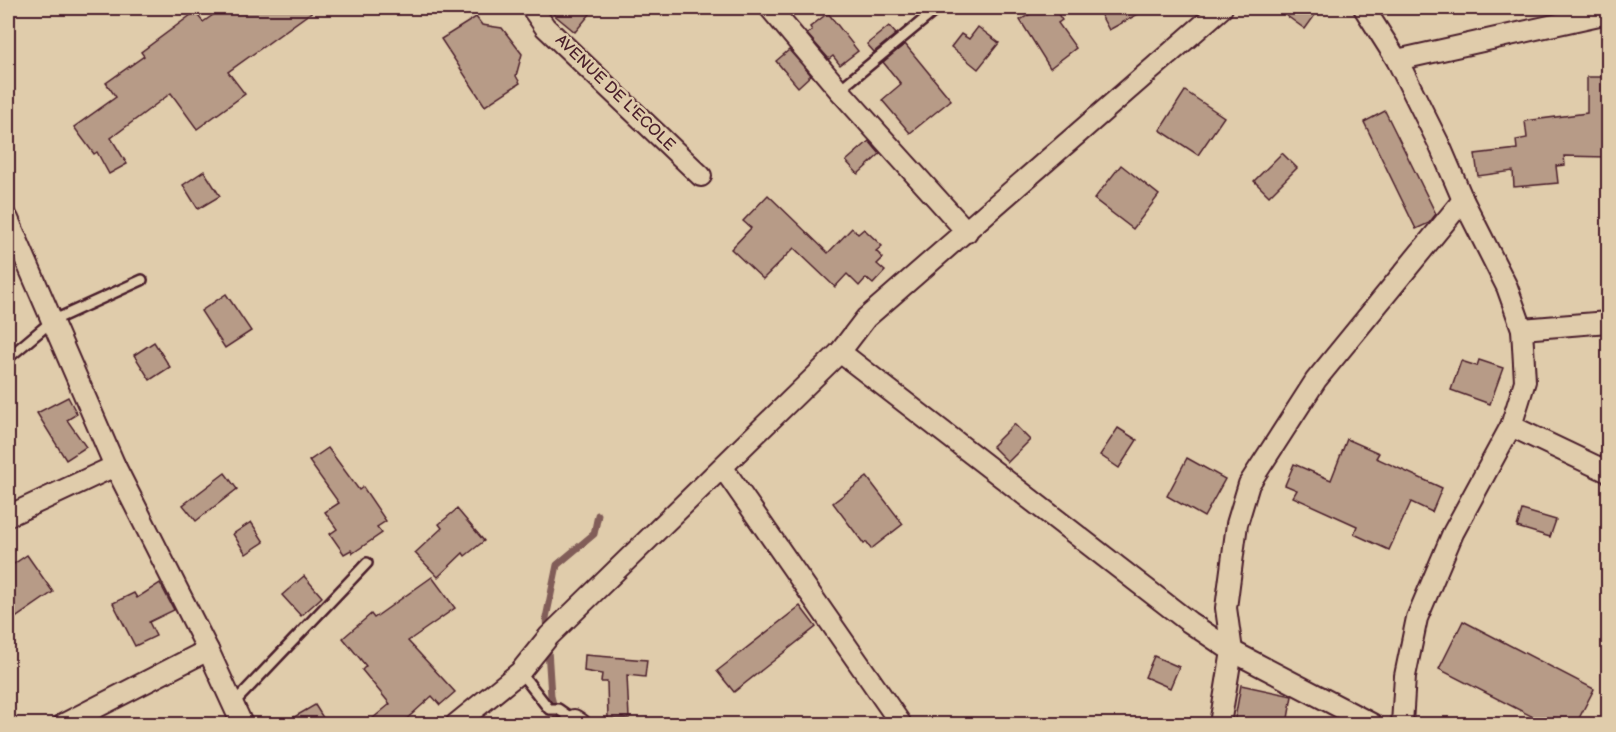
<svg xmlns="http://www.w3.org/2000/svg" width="1616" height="732" viewBox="0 0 1616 732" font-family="'Balsamiq Sans',sans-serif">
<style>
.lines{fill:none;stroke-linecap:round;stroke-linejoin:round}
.stream{stroke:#815d59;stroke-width:7}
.building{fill:#b79b87;stroke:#4a1f2b;stroke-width:1.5}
.service-casing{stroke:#4a1f2b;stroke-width:14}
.minor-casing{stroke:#4a1f2b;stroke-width:24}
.service{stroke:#e0ccab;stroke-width:9}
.minor{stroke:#e0ccab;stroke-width:20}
.labels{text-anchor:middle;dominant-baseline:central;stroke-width:5;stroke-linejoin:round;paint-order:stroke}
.street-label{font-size:16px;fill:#4a1f2b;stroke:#e0ccab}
</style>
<rect width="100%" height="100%" fill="#e0ccab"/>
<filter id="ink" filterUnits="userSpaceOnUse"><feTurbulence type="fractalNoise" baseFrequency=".0167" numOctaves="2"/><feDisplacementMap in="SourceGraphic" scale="12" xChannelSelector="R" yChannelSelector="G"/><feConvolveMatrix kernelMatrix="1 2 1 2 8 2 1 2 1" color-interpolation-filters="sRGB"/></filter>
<g filter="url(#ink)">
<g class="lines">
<path class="stream" d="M558 724 551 696 546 618 557 565 594 534 598 515"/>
</g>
<g class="building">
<path d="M223 8H317L228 72 245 94 197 129 171 93 111 138 127 164 109 174 97 152 94 154 74 127 116 97 106 83 144 56 141 52 195 12 203 22Z"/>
<path d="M546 8H595L575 32Z"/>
<path d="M1040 8H1054L1062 20 1058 23 1076 48 1050 68 1020 20Z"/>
<path d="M1097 8H1149L1109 30Z"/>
<path d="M1276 8H1320L1305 29Z"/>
<path d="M828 13 858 51 840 65 833 56 829 59 807 34 812 30 810 27Z"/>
<path d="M476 17 482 25 502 28 522 54 516 76 520 83 485 106 441 39Z"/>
<path d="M889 26 896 34 874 52 867 44Z"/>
<path d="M978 27 999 43 978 69 951 47 961 34 969 39Z"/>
<path d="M905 44 951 100 910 133 882 100 901 84 883 62Z"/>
<path d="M789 50 811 75 798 87 776 61Z"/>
<path d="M1587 77H1608L1606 157 1564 156 1565 165 1556 166 1558 183 1514 187 1513 171 1478 176 1475 154 1517 149 1516 140 1527 138 1525 121 1587 113Z"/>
<path d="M1185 91 1224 117 1198 155 1160 130Z"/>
<path d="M1385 111 1436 214 1429 223 1416 229 1364 122Z"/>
<path d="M869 141 880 154 858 174 846 161Z"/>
<path d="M1282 153 1297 168 1269 196 1254 181Z"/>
<path d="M1121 165 1159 195 1133 229 1094 199Z"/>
<path d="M204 171 220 196 198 209 183 185Z"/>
<path d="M768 195 828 253 852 228 858 234 864 229 882 246 876 251 883 258 877 264 885 271 873 284 866 278 859 286 847 274 835 287 794 248 763 279 731 249 751 228 743 221Z"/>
<path d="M226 294 251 331 225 348 201 311Z"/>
<path d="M154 342 170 367 150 380 134 355Z"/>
<path d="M1479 360 1503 368 1490 404 1451 390 1461 361 1477 366Z"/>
<path d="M68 397 77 414 67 420 86 447 66 460 37 413Z"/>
<path d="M1014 424 1030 440 1008 462 992 446Z"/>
<path d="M1118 428 1137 440 1119 468 1100 455Z"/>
<path d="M1347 439 1379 453 1376 458 1442 488 1432 512 1411 502 1389 550 1354 534 1357 526 1293 497 1297 490 1285 485 1294 464 1331 480Z"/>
<path d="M328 448 359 490 363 487 386 521 377 527 382 533 353 553 351 550 344 554 330 534 337 529 325 512 339 503 309 461Z"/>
<path d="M1187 458 1225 479 1204 517 1167 496Z"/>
<path d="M225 473 237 489 196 521 183 505Z"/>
<path d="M867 477 903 524 871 549 866 542 864 544 833 503Z"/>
<path d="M457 509 484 541 465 556 463 553 438 577 415 553 442 528 439 524Z"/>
<path d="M1522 510 1556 520 1550 537 1517 527Z"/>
<path d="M251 522 264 542 246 554 233 534Z"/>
<path d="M27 555 53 592 8 623V568Z"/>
<path d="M304 576 322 597 301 616 282 595Z"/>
<path d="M432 577 455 608 408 641 455 692 440 705 432 696 401 724H366L390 704 362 670 366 666 343 638 371 614 374 618Z"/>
<path d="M160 583 174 610 149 622 156 636 135 646 113 603 134 593 137 598Z"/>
<path d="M800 606 816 627 734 692 717 671Z"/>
<path d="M1463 621 1594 689 1576 724H1547L1439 669Z"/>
<path d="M585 655 647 660 645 677 627 675 629 718 608 719 607 682H601L602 674 584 671Z"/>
<path d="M1154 656 1179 667 1170 688 1145 677Z"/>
<path d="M1241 685 1292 696 1287 724H1234Z"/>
<path d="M315 705 327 724H282Z"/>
</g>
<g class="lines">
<defs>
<g id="service">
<path d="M839 90 938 8"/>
<path d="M8 358 52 321 142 280"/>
<path d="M520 672 549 709H558L574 720"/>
<path d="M232 705 367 563"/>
</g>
<g id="minor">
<path d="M532 8 545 27 701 176"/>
<path d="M770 8 839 90 967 232"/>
<path d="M1364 8 1397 60 1439 144 1463 200 1507 287 1522 329 1525 381 1511 426 1453 533 1417 618 1405 676 1402 724"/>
<path d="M1397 60 1608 13"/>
<path d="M8 219 115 466 208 650 242 724"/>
<path d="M1522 329 1608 322"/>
<path d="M840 352 1189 622 1232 651 1372 724"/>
<path d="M1511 426 1608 472"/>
<path d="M723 468 901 724"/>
<path d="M8 516 115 466"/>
<path d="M574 720 580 724"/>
<path d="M64 724 208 650"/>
<path d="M456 724 520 672 549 636 840 352 866 318 1222 8"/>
<path d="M1220 724 1232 651 1226 608 1237 524 1249 484 1316 380 1463 200"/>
</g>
</defs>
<use href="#service" class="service-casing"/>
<use href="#minor" class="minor-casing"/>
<use href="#service" class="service"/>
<use href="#minor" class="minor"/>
</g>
</g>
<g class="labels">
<g class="street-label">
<text transform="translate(615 93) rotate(44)">AVENUE DE L'ECOLE</text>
</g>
</g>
<rect width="1616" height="732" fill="none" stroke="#e0ccab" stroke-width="30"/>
<rect x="15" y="15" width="1586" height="702" fill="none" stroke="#4a1f2b" stroke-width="2" filter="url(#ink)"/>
</svg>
